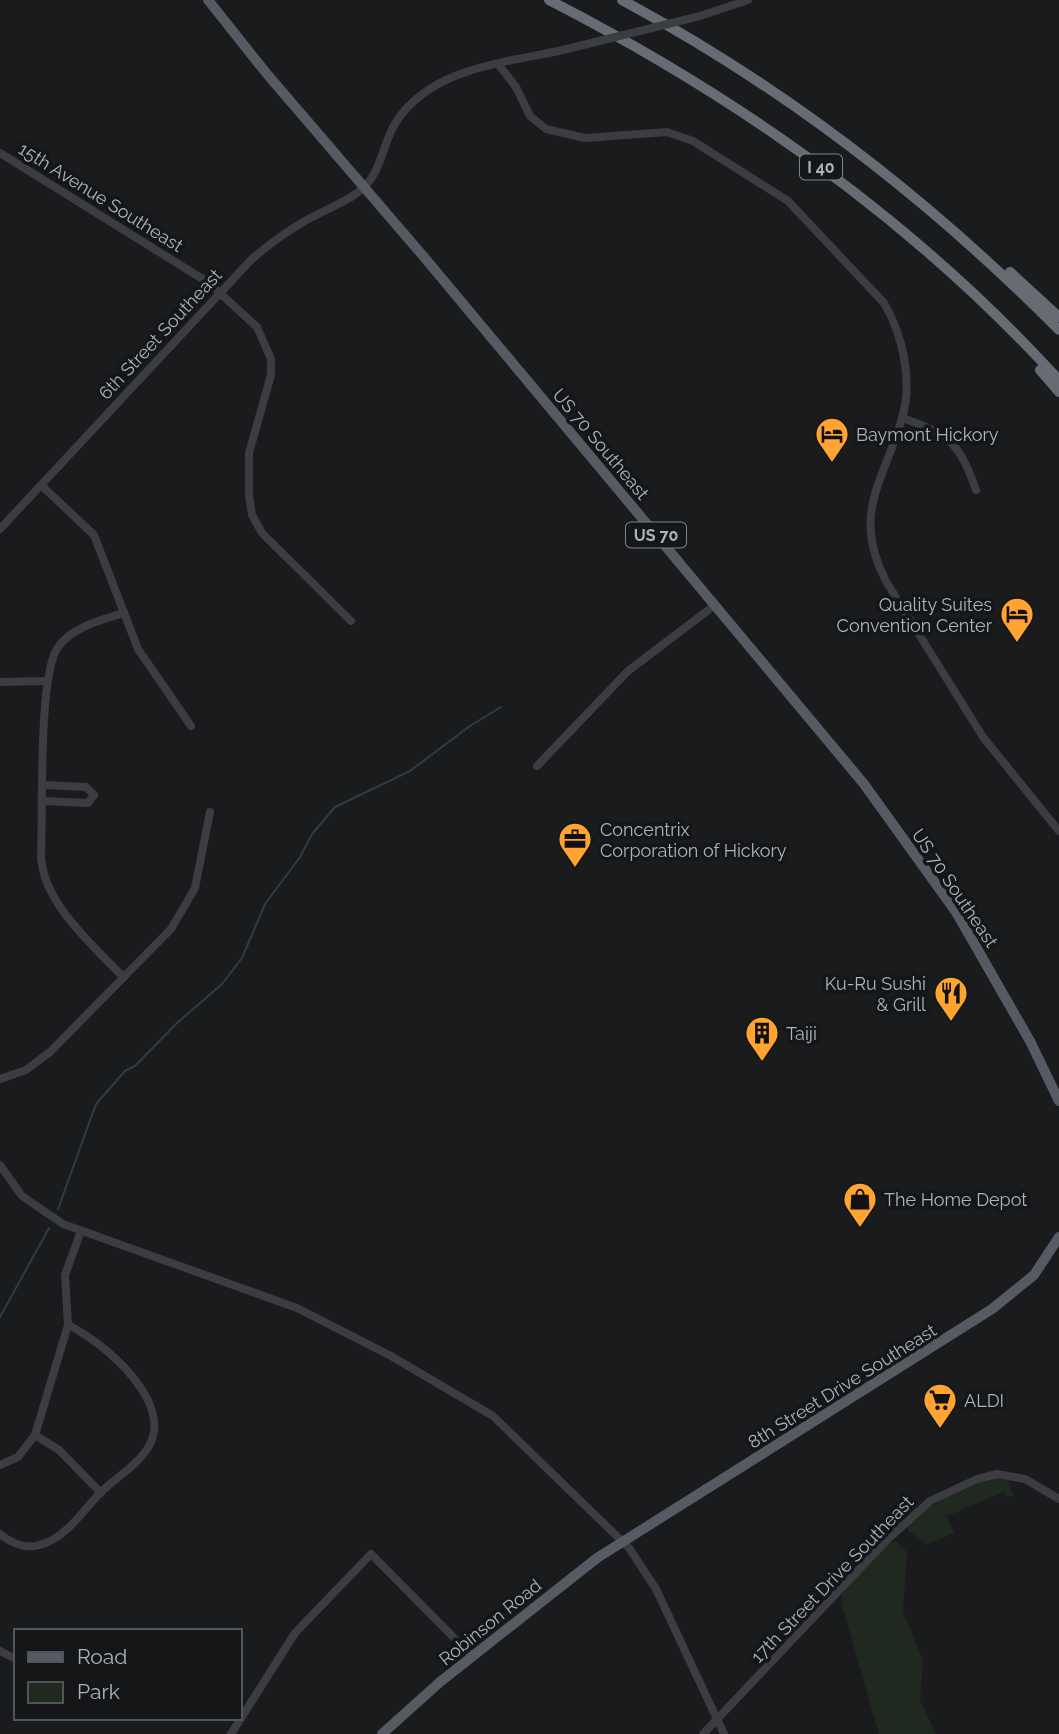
<svg xmlns="http://www.w3.org/2000/svg" width="1059" height="1734" viewBox="0 0 1059 1734" font-family="Raleway,sans-serif">
<style>
.green{fill:#202920}
.lines{fill:none;stroke-linecap:round;stroke-linejoin:round}
.stream{stroke:#2f3c43;stroke-width:2}
.minor{stroke:#3b3d42;stroke-width:8}
.major{stroke:#575a62;stroke-width:10}
.highway{stroke:#676c74;stroke-width:10}
.minor-bridge{stroke:#3b3d42;stroke-width:8}
.labels{text-anchor:middle;dominant-baseline:central;stroke-width:7;stroke-linejoin:round;paint-order:stroke}
.shield{fill:#151618;stroke:#7f848c;stroke-width:2}
.shield-label{font-size:16px;font-weight:bold;fill:#acb3bd}
.street-label{font-size:18px;fill:#acb3bd;stroke:#151618}
.poi-label{font-size:18px;fill:#acb3bd;stroke:#151618;text-anchor:start}
</style>
<rect width="100%" height="100%" fill="#1a1b1d"/>
<g class="green">
<path d="M995 1477 1008 1481 1014 1495 1007 1498 1004 1492 947 1516 954 1533 926 1545 908 1530V1524C934 1500 963 1488 995 1477Z"/>
<path d="M895 1541 907 1552 903 1611 923 1661 920 1700 936 1734H879L841 1602 843 1591 888 1543Z"/>
</g>
<g class="lines">
<g class="stream">
<path d="M58 1209 96 1104 125 1071 135 1066 177 1023 222 984 242 958 265 904 300 857 312 834 335 807 410 771 470 726 501 707"/>
<path d="M0 1317 49 1228"/>
</g>
<g class="minor">
<path d="M700 16 748 0"/>
<path d="M498 64 516 87 530 116 546 129 585 138 667 132 693 141 788 201 884 303C903 335 913 382 902 418 884 482 850 513 887 583L983 737 1059 831"/>
<path d="M0 153 209 283 257 327 271 359V375L249 453V496L252 515 262 533 351 621"/>
<path d="M902 418C949 434 959 442 976 490"/>
<path d="M42 486 94 535 138 649 191 726"/>
<path d="M0 529 251 260C270 243 290 229 312 217 329 208 349 201 363 188 382 171 383 142 396 122 432 67 505 63 563 50"/>
<path d="M0 682 46 681"/>
<path d="M537 766 628 671 715 605"/>
<path d="M43 785 86 787 94 795 88 803 43 801"/>
<path d="M123 977C92 944 44 904 41 857 43 815 38 675 58 647 72 627 101 620 124 613"/>
<path d="M0 1079 26 1070 50 1052 171 929 195 888 210 812"/>
<path d="M0 1165 22 1196 63 1224 297 1308 391 1356 493 1416 629 1548 656 1589 724 1734"/>
<path d="M35 1435 59 1450 101 1493"/>
<path d="M0 1465 18 1457 35 1435 68 1325 65 1275 81 1231"/>
<path d="M0 1534C11 1543 25 1549 39 1545 65 1539 82 1512 99 1494 115 1478 138 1465 149 1446 174 1402 104 1342 68 1325"/>
<path d="M0 1651 16 1659"/>
<path d="M231 1734 295 1633 371 1554 472 1656"/>
<path d="M703 1734 887 1540 930 1501 977 1479 997 1474 1025 1479 1059 1499"/>
</g>
<g class="major">
<path d="M208 0 267 74 424 257 864 784 956 912 1030 1041 1059 1101"/>
<path d="M382 1734 440 1682 597 1558 992 1309 1034 1275 1059 1237"/>
</g>
<g class="highway">
<path d="M549 0C738 97 915 222 1059 380"/>
<path d="M622 0C784 87 930 200 1059 330"/>
<path d="M1010 272 1059 317"/>
<path d="M1040 370 1059 392"/>
</g>
<path class="minor-bridge" d="M563 50 700 16"/>
</g>
<defs>
<symbol id="hotel-pin" viewBox="-11 -11 22 30"><path d="M0 17L-7.5 6A9.5 9.5 0 1 1 7.5 6Z" fill="#ffa430" stroke="#151618"/><path d="M-6-4.5h1.5V1H6V5H4.5V3h-9V5H-6ZM-4 0a1.8 1.8 0 1 1 3.6 0ZM.5 0V-2.5h3Q6-2.5 6 0Z" fill="#111"/></symbol>
<symbol id="office-pin" viewBox="-11 -11 22 30"><path d="M0 17L-7.5 6A9.5 9.5 0 1 1 7.5 6Z" fill="#ffa430" stroke="#151618"/><path d="M-6-3h4V-5.5h4V-3h4V5H-6ZM-1-4.5V-3h2v-1.5ZM-6 0V1H6V0Z" fill="#111"/></symbol>
<symbol id="restaurant-pin" viewBox="-11 -11 22 30"><path d="M0 17L-7.5 6A9.5 9.5 0 1 1 7.5 6Z" fill="#ffa430" stroke="#151618"/><path d="M-5-6h1v4h1v-4h1v4h1v-4h1v5L-1.5 .5V6h-2V.5L-5-1ZM5-6V6H3V1.5H1.5Q1.5-4 5-6Z" fill="#111"/></symbol>
<symbol id="building-pin" viewBox="-11 -11 22 30"><path d="M0 17L-7.5 6A9.5 9.5 0 1 1 7.5 6Z" fill="#ffa430" stroke="#151618"/><path d="M-4-6H4V6H1V3H-1V6H-4ZM-2.5-4.3h1.7v1.8h-1.7ZM.8-4.3h1.7v1.8H.8ZM-2.5-1h1.7V.8h-1.7ZM.8-1h1.7V.8H.8Z" fill="#111"/></symbol>
<symbol id="shop-pin" viewBox="-11 -11 22 30"><path d="M0 17L-7.5 6A9.5 9.5 0 1 1 7.5 6Z" fill="#ffa430" stroke="#151618"/><path d="M-5-2.5h2.3a2.7 3.5 0 0 1 5.4 0H5L5.5 6h-11ZM-1.5-2.5h3a1.5 2.3 0 0 0-3 0Z" fill="#111"/></symbol>
<symbol id="supermarket-pin" viewBox="-11 -11 22 30"><path d="M0 17L-7.5 6A9.5 9.5 0 1 1 7.5 6Z" fill="#ffa430" stroke="#151618"/><path d="M-6-5.5h2.5l.6 2H6L4.5 2H-2.5L-4.4-4H-6ZM-1.5 3.2a1.3 1.3 0 1 0 .1 0ZM3 3.2a1.3 1.3 0 1 0 .1 0Z" fill="#111"/></symbol>
</defs>
<g fill-rule="evenodd">
<use href="#hotel-pin" x="813" y="415" width="38" height="52"/>
<use href="#hotel-pin" x="998" y="595" width="38" height="52"/>
<use href="#office-pin" x="556" y="820" width="38" height="52"/>
<use href="#restaurant-pin" x="932" y="974" width="38" height="52"/>
<use href="#building-pin" x="743" y="1014" width="38" height="52"/>
<use href="#shop-pin" x="841" y="1180" width="38" height="52"/>
<use href="#supermarket-pin" x="921" y="1381" width="38" height="52"/>
</g>
<g class="labels">
<g class="shield">
<rect x="800" y="154.5" width="42" height="25" rx="5"/>
<rect x="626" y="522.5" width="60" height="25" rx="5"/>
</g>
<g class="shield-label">
<text x="821" y="167">I 40</text>
<text x="656" y="535">US 70</text>
</g>
<g class="street-label">
<text transform="translate(101 197) rotate(32)">15th Avenue Southeast</text>
<text transform="translate(160 334) rotate(-47)">6th Street Southeast</text>
<text transform="translate(601 444) rotate(50)">US 70 Southeast</text>
<text transform="translate(955 888) rotate(56)">US 70 Southeast</text>
<text transform="translate(842 1386) rotate(-32)">8th Street Drive Southeast</text>
<text transform="translate(832 1579) rotate(-46)">17th Street Drive Southeast</text>
<text transform="translate(490 1622) rotate(-39)">Robinson Road</text>
</g>
<g class="poi-label">
<text x="856" y="434">Baymont Hickory</text>
<text x="992" y="604" text-anchor="end">Quality Suites<tspan x="992" dy="21">Convention Center</tspan></text>
<text x="600" y="829">Concentrix<tspan x="600" dy="21">Corporation of Hickory</tspan></text>
<text x="926" y="983" text-anchor="end">Ku-Ru Sushi<tspan x="926" dy="21">&amp; Grill</tspan></text>
<text x="786" y="1033">Taiji</text>
<text x="884" y="1199">The Home Depot</text>
<text x="964" y="1400">ALDI</text>
</g>
</g>
<rect x="14" y="1629" width="228" height="91" fill="#151618" stroke="#51555a" stroke-width="2"/>
<rect x="28" y="1652" width="35" height="10" fill="#575a62" stroke="#51555a" stroke-width="2"/>
<text x="77" y="1664" font-size="21" fill="#acb3bd">Road</text>
<rect x="28" y="1682" width="35" height="21" fill="#202920" stroke="#51555a" stroke-width="2"/>
<text x="77" y="1699" font-size="21" fill="#acb3bd">Park</text>
</svg>
